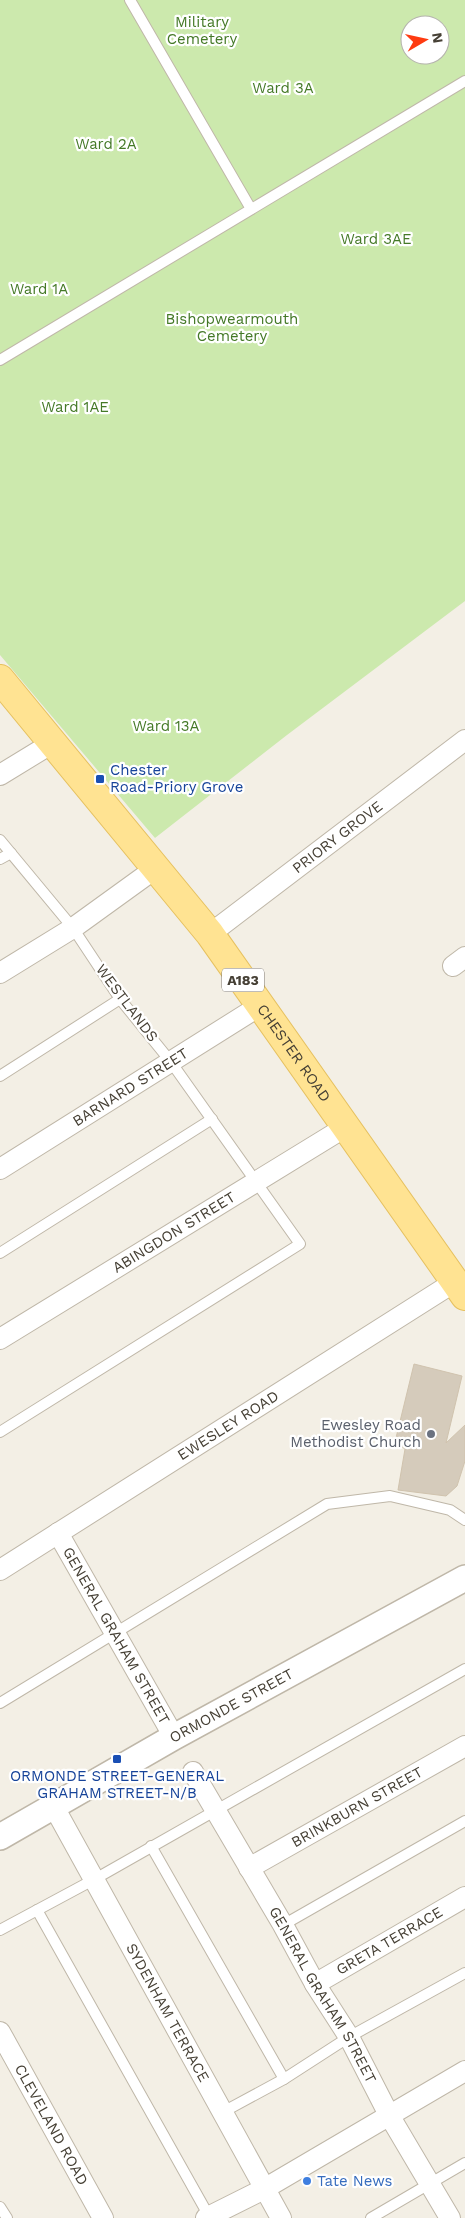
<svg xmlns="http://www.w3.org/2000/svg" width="465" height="2218" viewBox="0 0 465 2218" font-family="'Work Sans',sans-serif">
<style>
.green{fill:#cce9ad;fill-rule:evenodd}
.building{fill:#d5cbbb;stroke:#d0c3ae}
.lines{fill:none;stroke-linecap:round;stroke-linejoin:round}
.service-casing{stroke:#bfb7a8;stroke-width:12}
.minor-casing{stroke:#bfb7a8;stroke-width:22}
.tertiary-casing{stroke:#bfb7a8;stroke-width:28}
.primary-casing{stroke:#e6c160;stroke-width:30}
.service{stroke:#fff;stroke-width:10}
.minor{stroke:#fff;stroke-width:20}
.tertiary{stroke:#fff;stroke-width:25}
.primary{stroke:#ffe392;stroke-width:28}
.transit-dot{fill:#1a4fb4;stroke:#fff;stroke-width:2}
.worship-dot{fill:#6b7280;stroke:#fff;stroke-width:2}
.shop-dot{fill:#3f7fe0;stroke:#fff;stroke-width:2}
.labels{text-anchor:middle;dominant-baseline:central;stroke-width:4.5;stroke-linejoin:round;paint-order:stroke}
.shield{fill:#fff;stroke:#7e7972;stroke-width:1}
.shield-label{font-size:14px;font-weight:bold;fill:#464035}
.park-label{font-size:15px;fill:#447927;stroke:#fff}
.transit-label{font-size:15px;fill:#164399;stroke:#fff;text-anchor:start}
.street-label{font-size:15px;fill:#464035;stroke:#fff}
.worship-label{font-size:15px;fill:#5b616d;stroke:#fff;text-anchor:end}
.shop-label{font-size:15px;fill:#366cbe;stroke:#fff;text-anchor:start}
</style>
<rect width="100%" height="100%" fill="#f3efe5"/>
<path class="green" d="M0 0H465V601L287 735 155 838 0 655ZM410 25H440V55H410Z"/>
<path class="building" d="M414 1364 462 1376 446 1443 465 1425V1461L457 1486 446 1496 398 1490 405 1449 395 1442Z"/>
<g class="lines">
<defs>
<g id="service">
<path d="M130 0 251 209"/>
<path d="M0 360 465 81"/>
<path d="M0 840 73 928 120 999 171 1062 300 1244 0 1432"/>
<path d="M0 859 11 853"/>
<path d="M0 1076 120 999"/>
<path d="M0 1253 212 1119"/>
<path d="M0 1703 327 1504 390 1496 450 1510 465 1520"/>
<path d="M151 1846 284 2079"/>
<path d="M37 1910 210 2218"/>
<path d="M283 1925 465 1821"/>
<path d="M0 1930 95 1879 465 1669"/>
<path d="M223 2112 284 2079 349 2037 465 1973"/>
<path d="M0 2207 7 2218"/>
<path d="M371 2218 465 2163"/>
</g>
<g id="minor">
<path d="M0 775 54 742"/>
<path id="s1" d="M210 934 465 740"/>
<path d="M453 966 465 957"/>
<path d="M0 973 73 928 156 868"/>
<path id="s2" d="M0 1169 261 1005"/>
<path id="s3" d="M0 1339 347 1126"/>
<path id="s4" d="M58 1533 174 1737"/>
<path id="s5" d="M0 1570 456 1281"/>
<path id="s6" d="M193 1772 283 1925 315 1984 349 2037 389 2115 450 2218"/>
<path id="s7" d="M54 1807 281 2218"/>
<path id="s8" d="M249 1868 465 1746"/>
<path id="s9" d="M315 1984 465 1897"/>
<path id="s10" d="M0 2032 103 2218"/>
<path d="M206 2218 264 2189 465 2071"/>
</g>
<g id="tertiary">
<path id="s11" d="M0 1837 174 1737 465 1578"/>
</g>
<g id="primary">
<path id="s12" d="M0 679 210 934 465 1296"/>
</g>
</defs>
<use href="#service" class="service-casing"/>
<use href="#minor" class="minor-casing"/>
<use href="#tertiary" class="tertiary-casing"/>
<use href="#primary" class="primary-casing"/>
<use href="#service" class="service"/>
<use href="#minor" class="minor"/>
<use href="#tertiary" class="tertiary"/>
<use href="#primary" class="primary"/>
</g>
<g class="transit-dot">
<rect x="95" y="774" width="10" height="10" rx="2.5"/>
<rect x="112" y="1754" width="10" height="10" rx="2.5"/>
</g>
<circle class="worship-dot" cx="431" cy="1434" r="5"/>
<circle class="shop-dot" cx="307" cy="2181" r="5"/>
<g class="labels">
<rect class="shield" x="222" y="968.5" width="42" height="23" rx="4"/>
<g class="shield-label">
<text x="243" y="980">A183</text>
</g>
<g class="park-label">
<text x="202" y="22">Military<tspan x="202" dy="17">Cemetery</tspan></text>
<text x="283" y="88">Ward 3A</text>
<text x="106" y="144">Ward 2A</text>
<text x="376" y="239">Ward 3AE</text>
<text x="39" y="289">Ward 1A</text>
<text x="232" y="319">Bishopwearmouth<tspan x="232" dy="17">Cemetery</tspan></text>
<text x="75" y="407">Ward 1AE</text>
<text x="166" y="726">Ward 13A</text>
</g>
<g class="transit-label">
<text x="110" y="770">Chester<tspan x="110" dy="17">Road-Priory Grove</tspan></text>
<text x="117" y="1776" text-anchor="middle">ORMONDE STREET-GENERAL<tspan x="117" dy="17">GRAHAM STREET-N/B</tspan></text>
</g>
<g class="street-label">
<text stroke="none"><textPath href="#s1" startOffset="160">PRIORY GROVE</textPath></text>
<text transform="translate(127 1003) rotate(53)">WESTLANDS</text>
<text stroke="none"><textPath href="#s12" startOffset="476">CHESTER ROAD</textPath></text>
<text stroke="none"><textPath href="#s2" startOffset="154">BARNARD STREET</textPath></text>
<text stroke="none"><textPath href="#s3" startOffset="204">ABINGDON STREET</textPath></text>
<text stroke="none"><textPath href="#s5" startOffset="270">EWESLEY ROAD</textPath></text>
<text stroke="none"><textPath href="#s4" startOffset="118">GENERAL GRAHAM STREET</textPath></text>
<text stroke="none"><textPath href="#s11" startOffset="266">ORMONDE STREET</textPath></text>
<text stroke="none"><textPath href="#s8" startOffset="124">BRINKBURN STREET</textPath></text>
<text stroke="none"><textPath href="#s9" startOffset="86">GRETA TERRACE</textPath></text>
<text stroke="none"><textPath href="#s6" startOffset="258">GENERAL GRAHAM STREET</textPath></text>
<text stroke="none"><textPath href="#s7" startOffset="235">SYDENHAM TERRACE</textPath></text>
<text stroke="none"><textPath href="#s10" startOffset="106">CLEVELAND ROAD</textPath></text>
</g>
<g class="worship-label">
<text x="421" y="1425">Ewesley Road<tspan x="421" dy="17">Methodist Church</tspan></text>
</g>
<g class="shop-label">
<text x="317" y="2181">Tate News</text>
</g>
</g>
<g transform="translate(425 40) rotate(81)"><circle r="24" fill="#ffffff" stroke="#b5b3ae"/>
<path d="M0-4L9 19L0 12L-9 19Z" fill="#fe3b11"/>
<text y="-8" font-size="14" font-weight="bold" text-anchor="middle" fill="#464035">N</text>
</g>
</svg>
